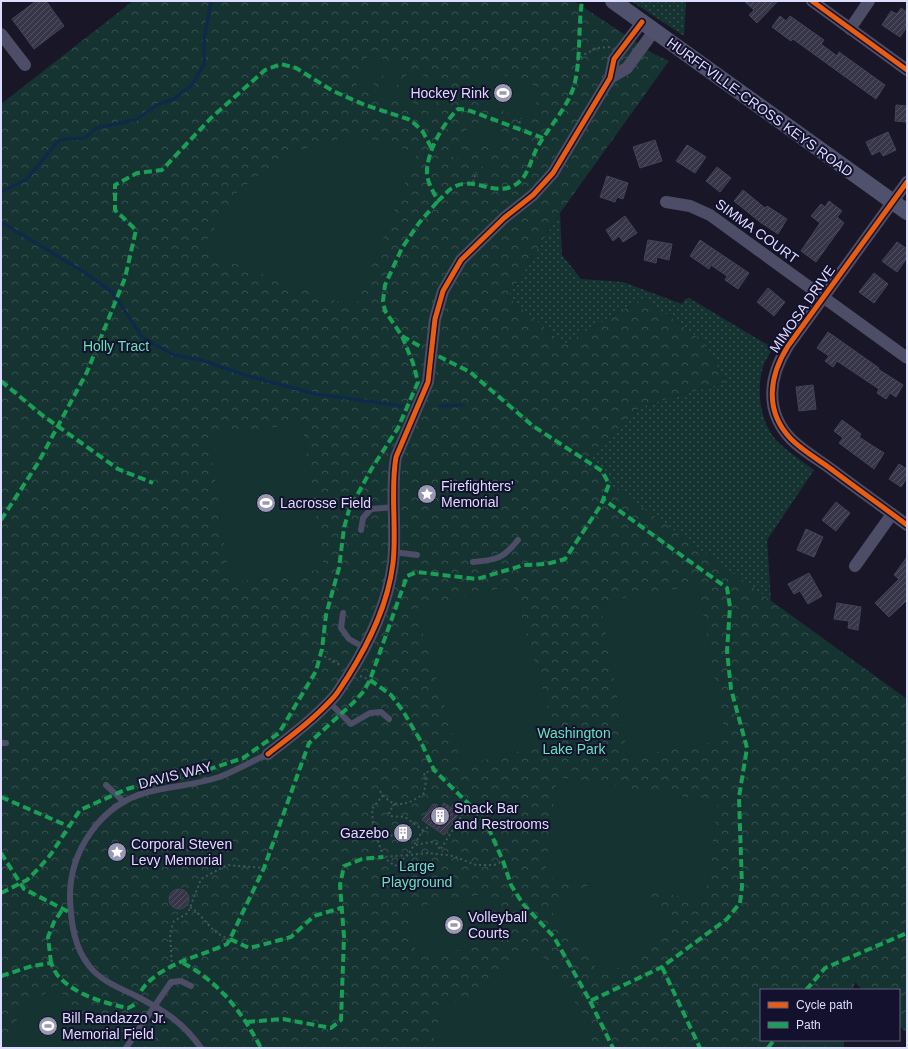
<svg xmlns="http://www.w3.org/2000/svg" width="908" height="1049" viewBox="0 0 908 1049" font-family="Arial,sans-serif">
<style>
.grass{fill:url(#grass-dots)}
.forest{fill:url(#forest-crowns)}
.pitch{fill:#153331}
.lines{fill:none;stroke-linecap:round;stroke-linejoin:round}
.stream{stroke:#0d2a4d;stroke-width:3}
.building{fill:url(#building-hatch);stroke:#444259}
.path{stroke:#455462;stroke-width:2;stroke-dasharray:2 3;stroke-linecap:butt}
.lane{stroke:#4d4d67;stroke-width:6}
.street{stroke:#4d4d67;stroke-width:12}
.secondary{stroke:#50526d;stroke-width:16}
.quiet{stroke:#1a9f57;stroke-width:4;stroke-dasharray:8 4;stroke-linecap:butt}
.cycleway-casing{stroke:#13112d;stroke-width:8}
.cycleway{stroke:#e95d12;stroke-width:5}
.labels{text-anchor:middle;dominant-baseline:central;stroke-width:4;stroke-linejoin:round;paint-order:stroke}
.poi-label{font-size:14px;fill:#ddf;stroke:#13112d;text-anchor:start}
.street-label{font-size:14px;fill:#ddf;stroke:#13112d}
.park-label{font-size:14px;fill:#63e5b8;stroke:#13112d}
</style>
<defs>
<pattern id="grass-dots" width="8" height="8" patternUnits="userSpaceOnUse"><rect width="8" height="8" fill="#153331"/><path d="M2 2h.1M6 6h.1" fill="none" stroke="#375050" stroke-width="1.8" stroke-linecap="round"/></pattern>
<pattern id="forest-crowns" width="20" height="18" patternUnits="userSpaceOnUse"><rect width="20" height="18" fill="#153331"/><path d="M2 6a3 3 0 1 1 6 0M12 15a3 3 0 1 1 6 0" fill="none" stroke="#375050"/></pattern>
<pattern id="building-hatch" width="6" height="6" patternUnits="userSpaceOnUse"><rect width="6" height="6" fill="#373648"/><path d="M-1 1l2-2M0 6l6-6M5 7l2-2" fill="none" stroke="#545363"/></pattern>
</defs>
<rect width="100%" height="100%" fill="#191727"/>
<g class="grass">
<path d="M631 1H686L684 36Z"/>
<path d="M560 213 562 255 581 279 623 282 682 304 685 299 689 298 773 348C769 354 765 361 763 367 756 390 760 420 775 439 786 451 801 460 814 470L767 540 771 601 581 464 640 407 726 382 704 342 644 298 564 344 508 297Z"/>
</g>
<path class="forest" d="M133 1H574L654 54 669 61 560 213 508 297 564 344 644 298 704 342 726 382 640 407 582 464 907 699V1033L899 1026V990H862L855 982 853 990H761V1040H844V1048H1V104Z"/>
<g class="pitch">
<path d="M368 54 383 59 371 92 356 87Z"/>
<path d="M388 61 403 66 392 99 377 94Z"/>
<path d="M482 67 537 87 540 92 531 117 525 119 470 100 467 93 476 69Z"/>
<path d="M409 68 424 73 412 106 397 101Z"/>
<path d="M429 75 444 80 432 113 417 108Z"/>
<path d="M469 123 502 134 497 150 464 138Z"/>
<path d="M348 136 393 143 416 156 355 308 200 251 237 192 288 154Z"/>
<path d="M454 147 473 153 470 162 451 156Z"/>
<path d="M479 156 498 162 495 171 476 164Z"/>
<path d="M302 423 324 569 230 583 209 437Z"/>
<path d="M513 585 557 741 462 766 416 609Z"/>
<path d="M698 585 726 740 628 757 600 602Z"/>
<path d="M557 777 718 802 705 900 646 891 678 925 607 975 601 974 548 907 591 884 545 877Z"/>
<path d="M489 893 501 942 417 957 406 909Z"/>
<path d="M527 952 541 954 594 1030 590 1048H432L443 999 460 1003Z"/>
<path d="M57 985 95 1048H5V1043L23 1009Z"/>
</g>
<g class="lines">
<g class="stream">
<path d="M1 192 27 179 58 141 67 139 85 138 96 128 135 120 159 104 174 99 192 85 204 64V40L211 1"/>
<path d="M1 222 84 272 112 292 143 338 174 355 201 360 248 376 316 394 402 406"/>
<path d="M440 406 463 405"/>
</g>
</g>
<g class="building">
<path d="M36 1H46L64 26 34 49 12 19Z"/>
<path d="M744 1H778L757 23 749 15 754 10Z"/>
<path d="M901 8 907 12V27L900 37 882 25 891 11 897 14Z"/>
<path d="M780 16 786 21 790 16 824 40 821 44 837 56 839 52 885 85 876 99 793 39 791 41 772 27Z"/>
<path d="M896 105 907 106V122L895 121Z"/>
<path d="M888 132 896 150 883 156 880 151 872 155 866 142Z"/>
<path d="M655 140 662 161 640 168 633 147Z"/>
<path d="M687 145 706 157 695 173 676 161Z"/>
<path d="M717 167 731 178 720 192 706 181Z"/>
<path d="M607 176 628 183 623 199 617 197 615 202 600 197Z"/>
<path d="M743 190 765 208 767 206 787 219 778 234 760 222 734 201Z"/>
<path d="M829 201 842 211 837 217 844 223 816 262 801 251 820 223 811 216 821 204 825 207Z"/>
<path d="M625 216 637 233 623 242 619 236 613 241 606 230Z"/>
<path d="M648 240 672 244 669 260 657 257 656 263 644 260Z"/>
<path d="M700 240 749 273 738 289 725 280 727 276 711 265 709 269 690 256Z"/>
<path d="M897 242 907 249V258L897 272 882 261Z"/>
<path d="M874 273 888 284 874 303 859 292Z"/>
<path d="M768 288 785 302 774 316 757 302Z"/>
<path d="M828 332 879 368 878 369 903 385 896 397 890 393 886 399 877 393 879 389 837 361 833 367 825 361 829 356 817 348Z"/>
<path d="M813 385 816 409 799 411 796 387Z"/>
<path d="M842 420 861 434 859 437 884 453 874 469 839 443 843 438 834 431Z"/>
<path d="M899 464 907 469V478L901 487 889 479Z"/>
<path d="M836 502 850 513 836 531 822 520Z"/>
<path d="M806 529 823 537 814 557 797 550Z"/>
<path d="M907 557V600L889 617 875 603 899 579 894 575Z"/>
<path d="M809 573 822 596 808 604 800 591 794 594 788 584Z"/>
<path d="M837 603 861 607 858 630 848 628 849 621 834 619Z"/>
<path d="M444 803 459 813 444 835 422 820 433 804 440 809Z"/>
<circle cx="403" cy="833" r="9"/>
<circle cx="179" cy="899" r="10"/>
</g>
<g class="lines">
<g class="path">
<path d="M577 61 585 54 597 48 610 47"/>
<path d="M518 128 521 118"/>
<path d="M473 182 476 172"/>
<path d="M320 654 342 666"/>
<path d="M360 676 370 680"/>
<path d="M380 791C392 810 408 806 424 793L426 781 424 773 434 770"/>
<path d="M383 795 372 809 373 824 383 857 408 855 423 830"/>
<path d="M395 804 389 812 390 816 405 817 423 830 430 826"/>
<path d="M376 839 394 835"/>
<path d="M416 845 431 842 437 844 440 850 469 804"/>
<path d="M383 857 395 866 408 855 428 853 453 856 476 865H494L503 861"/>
<path d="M190 907C207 918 209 933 230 939"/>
<path d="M172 967 170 933 174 921 188 913 201 879 227 865 264 868"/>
</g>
<g class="lane">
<path d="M361 530 363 518 371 509 395 507"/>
<path d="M394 552 417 555"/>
<path d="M473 562C496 560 503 559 518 540"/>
<path d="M343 613 341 628 349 639 365 648"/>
<path d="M329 702 351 724 370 713 381 712 389 719"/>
<path d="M1 743H6"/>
<path d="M106 785 124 802"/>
<path d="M126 1048 171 982 181 981 191 986"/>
<path d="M201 1048C183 1022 163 1010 136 996 120 988 101 981 90 967 74 948 71 922 70 899 69 851 101 804 148 792 171 786 196 785 219 777 236 771 252 761 268 754"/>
</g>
<g class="street">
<path d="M812 1 907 70"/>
<path d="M850 29 869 1"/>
<path d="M1 34 25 65"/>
<path d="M610 78 627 68 654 31"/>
<path d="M907 182 788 346C769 376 764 411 791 439 804 452 821 461 835 472 859 490 883 507 907 525"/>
<path d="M666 202 690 206 710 215 907 358"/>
<path d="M855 566 892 514"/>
<path d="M268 754C291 736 314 719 333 698 338 693 342 685 347 678 369 643 388 605 393 563 397 528 390 491 396 457L428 382 435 319 443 291 461 260 504 218 533 195 553 173 610 78 614 59 642 22"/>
</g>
<path class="secondary" d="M613 1 907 212"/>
<g class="quiet">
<path d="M543 138 468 110 458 109C443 124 429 148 427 169 426 181 433 191 438 201 443 197 447 191 452 188 472 175 493 196 513 186 528 179 530 161 537 148 548 128 565 111 573 89 581 66 578 27 582 1"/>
<path d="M402 336 423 348"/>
<path d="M1 381 42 415 118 469 153 483"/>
<path d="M1 520 38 463 87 372 125 278 136 230 115 210V185L137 173 162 170 211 118 265 70 281 64 296 68 333 91 365 105 408 119 415 124 423 132 432 149"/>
<path d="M370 680 391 695 403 711 420 740 434 770 477 812 488 827 503 861 511 885 523 904 554 937 590 1001 662 967 727 919 740 903 742 887 739 797 747 748 731 689 727 651 730 607 727 588 603 499"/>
<path d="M1 797 68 826"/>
<path d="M1 853 24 889 71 913"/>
<path d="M1 893 27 880 40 867 51 854 80 810 127 789 159 780 192 775 243 758 279 733 316 671 322 649 326 615 339 568 344 528 349 510 372 468 398 428 418 382 413 363 402 336 385 311 383 301 385 285 402 248 419 223 438 201"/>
<path d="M230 939 249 948 265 944 291 937 314 916 341 908"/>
<path d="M51 963 48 937 54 922 62 910"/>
<path d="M183 963C219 982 242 1012 261 1048"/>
<path d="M662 967 700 1048"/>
<path d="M1 976 32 966 51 963C53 967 55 973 59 977 76 995 104 1003 128 1008L136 1004"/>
<path d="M806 990 825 968 907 933"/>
<path d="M141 991C159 964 199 957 227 944L230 939 264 868 309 743 353 703 363 692 370 680 407 576 417 572 477 579 524 565 547 564 565 559 601 505 609 484 602 471 533 426 470 372 436 355"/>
<path d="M590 1001 613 1048"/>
<path d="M247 1022 283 1019 331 1028 341 1020 344 937 340 885 344 866 362 859 383 857"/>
<path d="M768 1048 774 1040"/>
</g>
<defs>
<g id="cycleway">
<path d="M812 1 907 70"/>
<path d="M907 182 788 346C769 376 764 411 791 439 804 452 821 461 835 472 859 490 883 507 907 525"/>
<path d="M268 754C291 736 314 719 333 698 338 693 342 685 347 678 369 643 388 605 393 563 397 528 390 491 396 457L428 382 435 319 443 291 461 260 504 218 533 195 553 173 610 78 614 59 642 22"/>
</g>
</defs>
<use href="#cycleway" class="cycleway-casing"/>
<use href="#cycleway" class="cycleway"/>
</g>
<defs>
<symbol id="stadium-disc" viewBox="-11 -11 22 22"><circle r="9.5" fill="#9898b3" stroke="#13112d"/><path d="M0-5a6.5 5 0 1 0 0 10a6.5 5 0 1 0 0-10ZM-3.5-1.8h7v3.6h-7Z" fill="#fff"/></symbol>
<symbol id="sight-disc" viewBox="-11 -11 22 22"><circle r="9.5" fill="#9898b3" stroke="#13112d"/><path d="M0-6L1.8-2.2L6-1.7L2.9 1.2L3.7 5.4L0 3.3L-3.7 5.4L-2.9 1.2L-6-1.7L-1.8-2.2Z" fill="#fff"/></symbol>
<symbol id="building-disc" viewBox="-11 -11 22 22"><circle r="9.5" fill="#9898b3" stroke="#13112d"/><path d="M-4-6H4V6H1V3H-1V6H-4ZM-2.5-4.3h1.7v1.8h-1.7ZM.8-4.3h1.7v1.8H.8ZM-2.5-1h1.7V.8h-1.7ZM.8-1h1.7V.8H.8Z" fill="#fff"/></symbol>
</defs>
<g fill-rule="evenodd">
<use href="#stadium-disc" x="492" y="82" width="22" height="22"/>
<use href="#sight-disc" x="416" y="483" width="22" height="22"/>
<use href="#stadium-disc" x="255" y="492" width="22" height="22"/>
<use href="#building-disc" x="429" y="805" width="22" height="22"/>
<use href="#building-disc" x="392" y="822" width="22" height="22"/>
<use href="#sight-disc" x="106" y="841" width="22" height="22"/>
<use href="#stadium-disc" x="443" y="914" width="22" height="22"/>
<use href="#stadium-disc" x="37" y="1015" width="22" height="22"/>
</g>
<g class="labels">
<g class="poi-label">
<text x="489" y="93" text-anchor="end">Hockey Rink</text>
<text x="441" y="486">Firefighters'<tspan x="441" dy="16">Memorial</tspan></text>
<text x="280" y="503">Lacrosse Field</text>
<text x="454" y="808">Snack Bar<tspan x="454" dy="16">and Restrooms</tspan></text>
<text x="389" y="833" text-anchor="end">Gazebo</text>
<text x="131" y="844">Corporal Steven<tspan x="131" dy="16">Levy Memorial</tspan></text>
<text x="468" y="917">Volleyball<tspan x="468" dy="16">Courts</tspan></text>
<text x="62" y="1018">Bill Randazzo Jr.<tspan x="62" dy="16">Memorial Field</tspan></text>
</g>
<g class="street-label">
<text transform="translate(760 107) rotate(36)">HURFFVILLE-CROSS KEYS ROAD</text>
<text transform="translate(757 231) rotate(36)">SIMMA COURT</text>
<text transform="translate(802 309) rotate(-55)">MIMOSA DRIVE</text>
<text transform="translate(175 775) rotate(-14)">DAVIS WAY</text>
</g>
<g class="park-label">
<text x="116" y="346">Holly Tract</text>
<text x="574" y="733">Washington<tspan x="574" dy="16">Lake Park</tspan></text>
<text x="417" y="866">Large<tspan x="417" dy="16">Playground</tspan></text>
</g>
</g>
<rect width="908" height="1049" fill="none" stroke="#ddddff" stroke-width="4"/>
<rect x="760" y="989" width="140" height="52" fill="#13112d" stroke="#646381"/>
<rect x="768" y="1002" width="20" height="6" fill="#e95d12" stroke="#646381"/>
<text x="796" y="1009" font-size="12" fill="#ddddff">Cycle path</text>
<rect x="768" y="1022" width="20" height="6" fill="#1a9f57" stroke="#646381"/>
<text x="796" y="1029" font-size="12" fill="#ddddff">Path</text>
</svg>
